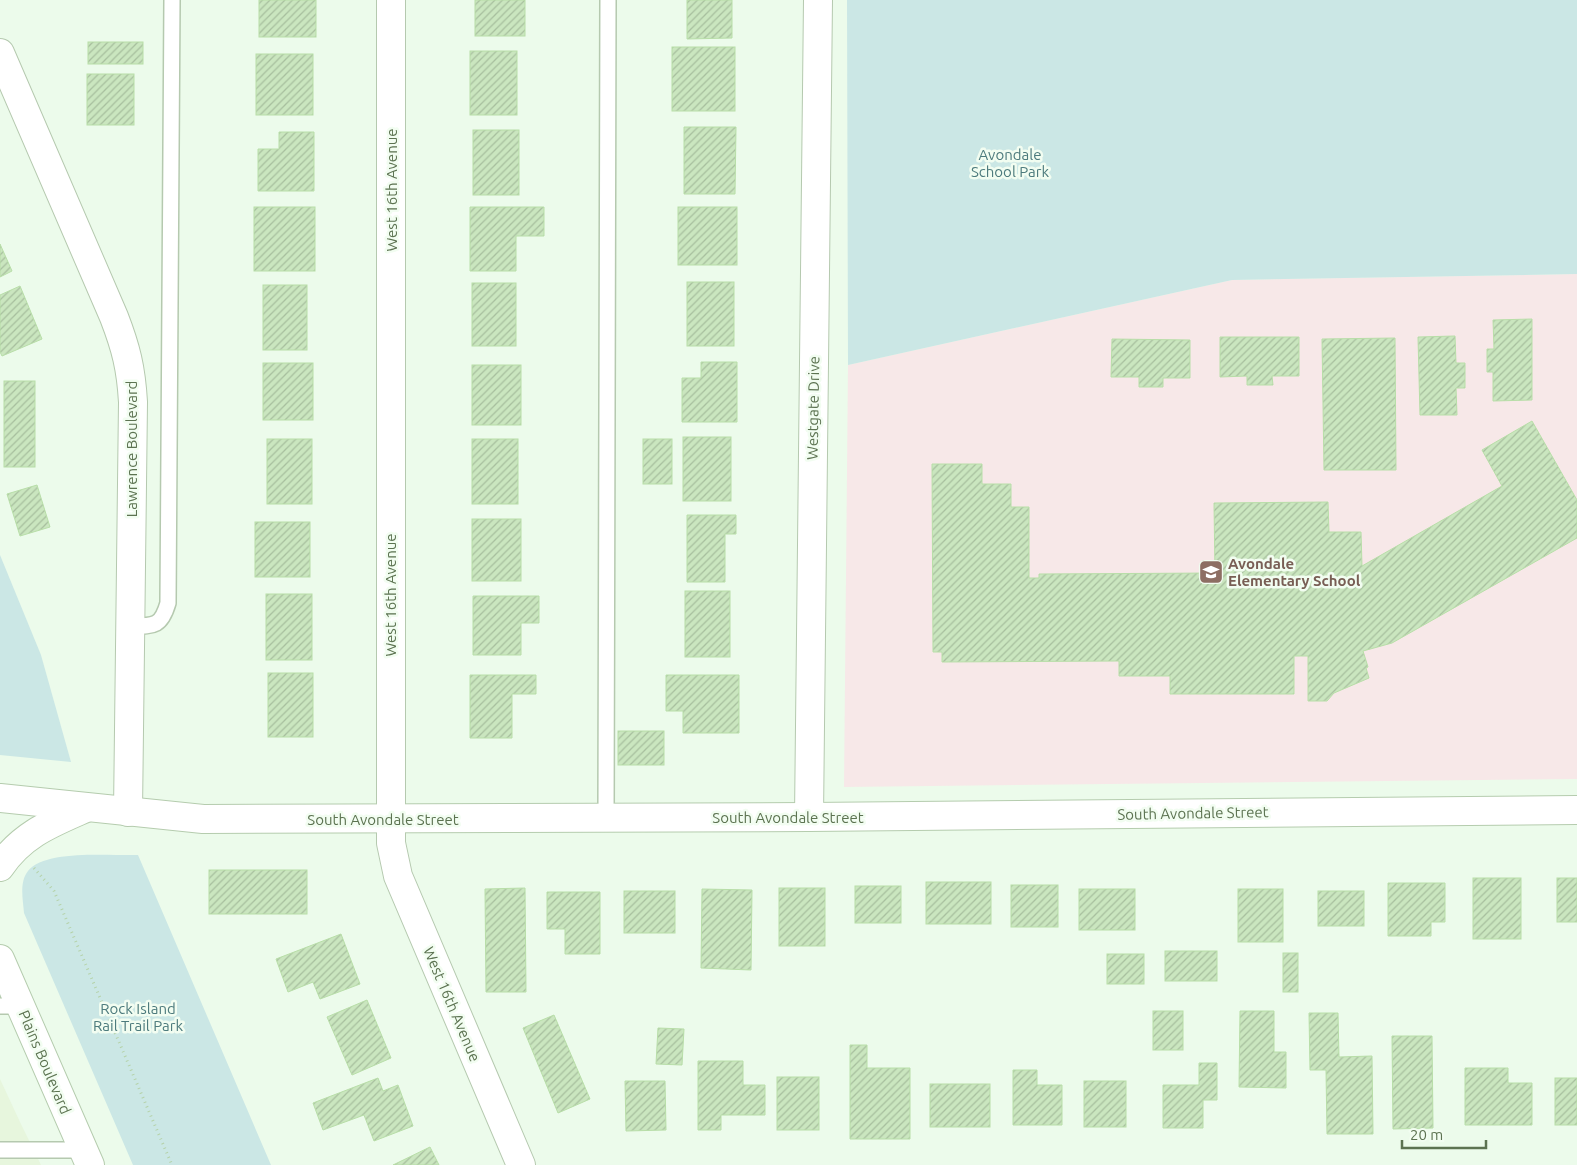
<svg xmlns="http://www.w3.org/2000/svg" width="1577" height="1165" viewBox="0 0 1577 1165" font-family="Ubuntu,sans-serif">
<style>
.commercial{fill:#e7f6dd}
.education{fill:#f7e8e8}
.green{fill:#cbe7e5}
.building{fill:url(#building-hatch);stroke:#b8dea8}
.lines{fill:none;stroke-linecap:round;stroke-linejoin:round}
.lane-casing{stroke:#b5c9af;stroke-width:18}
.street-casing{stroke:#b5c9af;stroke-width:30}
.secondary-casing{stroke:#b5ccae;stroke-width:30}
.path{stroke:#b5d2a9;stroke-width:3;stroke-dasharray:1 4;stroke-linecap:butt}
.lane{stroke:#fff;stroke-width:15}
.street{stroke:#fff;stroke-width:28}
.secondary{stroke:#fff;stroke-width:28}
.labels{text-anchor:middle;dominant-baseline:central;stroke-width:5;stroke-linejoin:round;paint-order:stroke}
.park-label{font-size:15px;fill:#4d7b7d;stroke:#f2fdf1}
.street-label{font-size:15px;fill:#5c7351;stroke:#f2fdf1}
.education-label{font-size:15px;font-weight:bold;fill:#785e54;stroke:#f2fdf1;text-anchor:start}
</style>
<defs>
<pattern id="building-hatch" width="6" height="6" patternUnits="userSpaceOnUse" patternTransform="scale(1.25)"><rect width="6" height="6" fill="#cae6bf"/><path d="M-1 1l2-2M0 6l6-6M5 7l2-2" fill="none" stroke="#a7bf9e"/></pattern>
</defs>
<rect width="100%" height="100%" fill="#ecfbeb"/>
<path class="commercial" d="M0 1079 20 1122 41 1165H0Z"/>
<path class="education" d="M1577 274V779L844 787 848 365 1232 280Z"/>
<g class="green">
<path d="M847 0H1577V274L1232 280 848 365Z"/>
<path d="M0 555 41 655 71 762 0 755Z"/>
<path d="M138 855 271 1165H133L24 913C23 900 19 882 28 871 45 849 111 856 138 855Z"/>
</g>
<g class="building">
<rect x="259" y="0" width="57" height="37"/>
<rect x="475" y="0" width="50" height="36"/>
<path d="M687 0H732V38L687 39Z"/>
<rect x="88" y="42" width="55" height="22"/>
<rect x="672" y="47" width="63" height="64"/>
<rect x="470" y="51" width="47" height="64"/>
<rect x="256" y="54" width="57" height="61"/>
<rect x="87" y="74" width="47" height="51"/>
<path d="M684 127H736L735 194H684Z"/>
<rect x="473" y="130" width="46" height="65"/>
<path d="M279 132H314V191H258V149H279Z"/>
<rect x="254" y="207" width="61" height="64"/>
<path d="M470 207H544V236H516V271H470Z"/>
<rect x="678" y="207" width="59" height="58"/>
<path d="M0 244 12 271 0 277Z"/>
<rect x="687" y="282" width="47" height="64"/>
<rect x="472" y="283" width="44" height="63"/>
<rect x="263" y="285" width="44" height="65"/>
<path d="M20 286 42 339 2 356 0 352V295Z"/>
<path d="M1532 319V400L1493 401V372H1487V349H1494L1493 320Z"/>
<path d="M1455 336 1456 363H1465V388H1456L1457 415H1420L1418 337Z"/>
<path d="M1220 337H1299V376H1272L1273 385H1247V376L1220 377Z"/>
<path d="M1395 338 1396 470H1324L1322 339Z"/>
<path d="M1112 339 1190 340V378H1163V387H1139V377H1111Z"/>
<path d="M701 362H737V422H682V378H701Z"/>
<rect x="263" y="363" width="50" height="57"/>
<rect x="472" y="365" width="49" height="60"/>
<rect x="4" y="381" width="31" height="86"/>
<path d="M1532 421 1577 500V538L1392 643 1363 651 1368 667 1366 668 1369 678 1334 693 1327 701H1308V656H1294V694H1170V676H1119V661L942 662V652H933L932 464H982V484H1011V507H1029V578H1039V574L1215 573 1214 503 1328 502 1329 532H1361L1362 566 1502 486 1482 450Z"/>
<rect x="683" y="437" width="48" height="64"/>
<rect x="267" y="439" width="45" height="65"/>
<rect x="472" y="439" width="46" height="65"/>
<rect x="643" y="439" width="29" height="45"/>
<path d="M37 485 50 527 20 536 7 494Z"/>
<path d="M687 515H736V534H725V582H687Z"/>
<rect x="472" y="519" width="49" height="62"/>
<rect x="255" y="522" width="55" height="55"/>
<rect x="685" y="591" width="45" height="66"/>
<rect x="266" y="594" width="46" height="66"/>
<path d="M473 596H539V623H521V655H473Z"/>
<rect x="268" y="673" width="45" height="64"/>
<path d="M470 675H536V694H512V738H470Z"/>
<path d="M666 675H739V733H683V711H666Z"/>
<rect x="618" y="731" width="46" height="34"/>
<rect x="209" y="870" width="98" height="44"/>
<rect x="1473" y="878" width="48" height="61"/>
<rect x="1557" y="878" width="20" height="44"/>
<rect x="926" y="882" width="65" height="42"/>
<path d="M1388 883H1445V922H1431V936H1388Z"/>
<rect x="1011" y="885" width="47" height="42"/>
<rect x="855" y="886" width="46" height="37"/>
<path d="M525 888 526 992H486L485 889Z"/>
<rect x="779" y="888" width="46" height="58"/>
<path d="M702 889 752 890 751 970 701 968Z"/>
<rect x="1079" y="889" width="56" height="41"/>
<rect x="1238" y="889" width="45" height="53"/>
<rect x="624" y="891" width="51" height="42"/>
<rect x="1318" y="891" width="46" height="35"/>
<path d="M547 892H600V954H565V929H547Z"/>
<path d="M341 934 360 984 320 999 313 982 288 992 276 959Z"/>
<rect x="1165" y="951" width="52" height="30"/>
<rect x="1283" y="953" width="15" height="39"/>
<rect x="1107" y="954" width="37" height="30"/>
<path d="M367 1000 391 1058 352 1075 327 1017Z"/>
<rect x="1153" y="1011" width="30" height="39"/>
<path d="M1240 1011H1274V1052H1286V1088L1239 1087Z"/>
<path d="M1309 1013H1338L1339 1057 1372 1056 1373 1134H1327L1326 1070H1310Z"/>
<path d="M554 1015 590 1099 558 1113 523 1028Z"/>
<path d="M658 1028 684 1029 682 1065 656 1064Z"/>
<path d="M1392 1036H1432L1433 1128 1393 1129Z"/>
<path d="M850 1045H867V1068H910V1139H850Z"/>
<path d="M698 1061H743V1085H765V1115H721V1130H698Z"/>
<path d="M1199 1063H1217V1100H1203V1128H1163V1085H1199Z"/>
<path d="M1465 1068H1508V1083H1532V1125H1465Z"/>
<path d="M1013 1070H1037V1085H1062V1125H1013Z"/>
<rect x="777" y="1077" width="42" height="53"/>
<path d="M378 1078 383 1091 398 1085 413 1126 374 1141 364 1115 323 1130 313 1103Z"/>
<rect x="1555" y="1078" width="22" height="47"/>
<path d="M625 1081H665L666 1130 626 1131Z"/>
<rect x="1084" y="1081" width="42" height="46"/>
<rect x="930" y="1084" width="60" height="43"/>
<path d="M430 1147 439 1165H393Z"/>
</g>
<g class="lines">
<defs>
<g id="lane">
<path d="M131 626C154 626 161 627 168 603L172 0"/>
<path d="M606 818 608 0"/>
<path d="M0 1006H21"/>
<path d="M0 1150H82"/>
</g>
<g id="street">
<path d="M391 0V843L398 876 521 1165"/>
<path d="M0 53 114 317C126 348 131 368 133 402L128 812"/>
<path d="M809 817 818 0"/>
</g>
<g id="secondary">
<path d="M0 798 203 819 809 817 1577 810"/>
<path d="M0 867C22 834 52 823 86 808"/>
<path d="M0 959 90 1165"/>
</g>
</defs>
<use href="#lane" class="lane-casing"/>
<use href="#street" class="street-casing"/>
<use href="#secondary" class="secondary-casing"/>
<path class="path" d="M34 868 54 891 172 1165"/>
<use href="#lane" class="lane"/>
<use href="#street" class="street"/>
<use href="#secondary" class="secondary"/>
</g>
<defs>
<symbol id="school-square" viewBox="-11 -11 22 22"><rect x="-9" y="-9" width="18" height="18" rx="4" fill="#8d6e63" stroke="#f2fdf1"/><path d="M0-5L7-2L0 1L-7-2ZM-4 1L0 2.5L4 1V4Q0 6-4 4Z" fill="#fff"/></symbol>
</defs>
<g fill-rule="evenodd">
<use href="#school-square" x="1197" y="558" width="28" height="28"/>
</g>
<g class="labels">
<g class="park-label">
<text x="1010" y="154">Avondale<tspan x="1010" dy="17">School Park</tspan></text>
<text x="138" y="1008">Rock Island<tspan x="138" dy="17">Rail Trail Park</tspan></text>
</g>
<g class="street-label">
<text transform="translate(391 190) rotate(-90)">West 16th Avenue</text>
<text transform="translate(813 408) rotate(-89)">Westgate Drive</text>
<text transform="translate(131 449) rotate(-90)">Lawrence Boulevard</text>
<text transform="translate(390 595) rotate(-90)">West 16th Avenue</text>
<text transform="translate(1193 813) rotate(-1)">South Avondale Street</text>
<text x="788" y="817">South Avondale Street</text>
<text x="383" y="819">South Avondale Street</text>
<text transform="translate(452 1004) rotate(67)">West 16th Avenue</text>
<text transform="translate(45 1062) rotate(67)">Plains Boulevard</text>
</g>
<g class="education-label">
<text x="1228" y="563">Avondale<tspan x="1228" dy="17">Elementary School</tspan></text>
</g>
</g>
<path d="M1402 1140v8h84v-8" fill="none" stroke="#5c7351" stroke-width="2.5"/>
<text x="1410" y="1140" font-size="15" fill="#5c7351" stroke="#f2fdf1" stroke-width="4" paint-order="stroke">20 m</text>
</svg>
